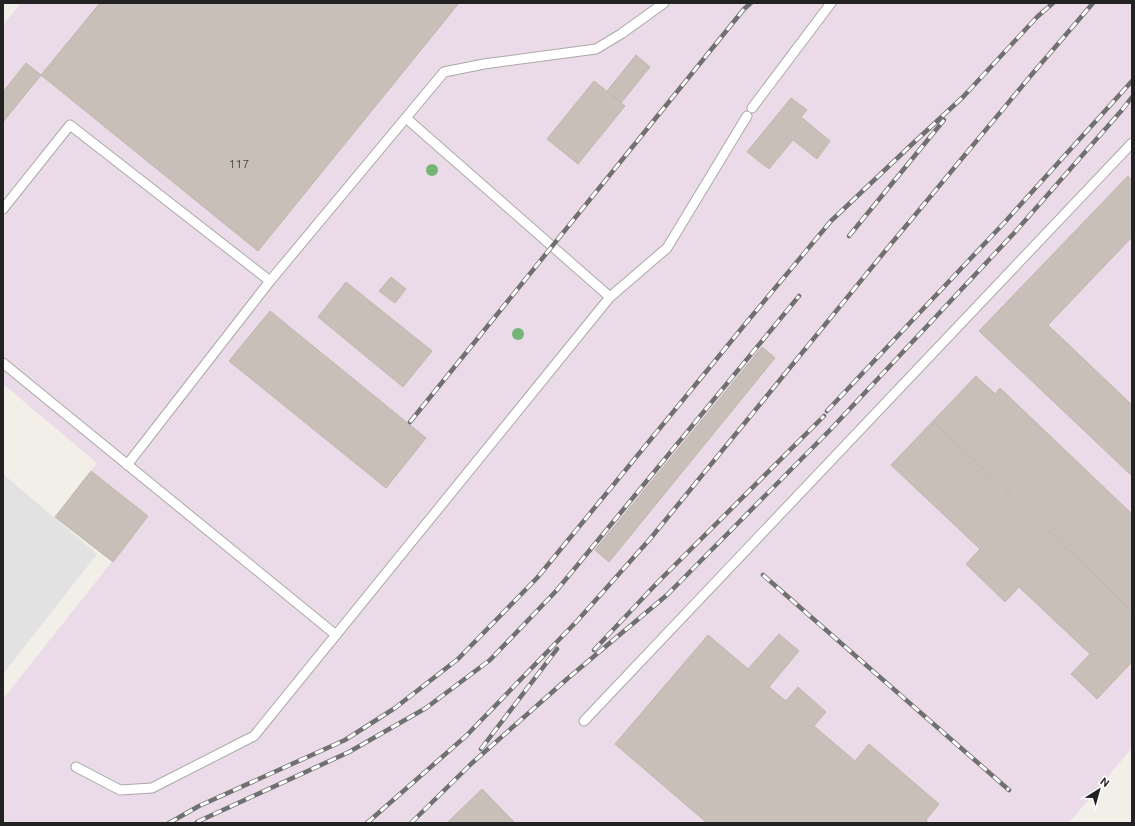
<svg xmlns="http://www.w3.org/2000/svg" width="1135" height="826" viewBox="0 0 1135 826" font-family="Ubuntu,sans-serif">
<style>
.industrial{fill:#ebdbe8}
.parking{fill:#e2e2e2}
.building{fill:#c7bfb8;stroke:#c4b6ab}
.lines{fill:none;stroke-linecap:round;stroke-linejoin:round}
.lane-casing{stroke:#a9a9a9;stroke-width:11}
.lane{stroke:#fff;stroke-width:9}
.rail-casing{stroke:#707070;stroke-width:4.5}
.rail{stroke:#fff;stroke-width:3;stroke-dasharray:9;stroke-linecap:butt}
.tree{fill:#74b475}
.labels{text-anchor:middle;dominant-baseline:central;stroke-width:3.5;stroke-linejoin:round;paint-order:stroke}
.number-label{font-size:12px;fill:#4b4948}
</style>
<rect width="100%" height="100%" fill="#f2efe9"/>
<path class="industrial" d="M21 3H1132V748L1069 823H3V699L148 516 91 471 97 463 3 384V25Z"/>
<path class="parking" d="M3 474 97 554 3 674Z"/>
<g class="building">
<path d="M100 3H459L258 251 41 75Z"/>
<path d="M636 55 650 67 621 103 607 91Z"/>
<path d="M26 63 41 75 3 122V92Z"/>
<path d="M594 81 625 106 578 164 547 139Z"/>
<path d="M791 98 807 110 801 117 830 141 817 159 793 140 769 169 747 152Z"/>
<path d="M1128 176 1132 180V237L1048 325 1132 405V476L979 331Z"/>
<path d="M391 277 406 289 395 303 379 291Z"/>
<path d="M346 282 432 351 403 387 318 317Z"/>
<path d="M270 311 426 438 386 488 229 361Z"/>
<path d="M762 347 775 358 609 562 595 550Z"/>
<path d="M976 376 995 394 1000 388 1132 514V611L933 421Z"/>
<path d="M933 421 1132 611V662L1097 699 1071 674 1090 654 1019 587 1005 602 966 564 980 549 891 465Z"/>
<path d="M91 471 148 516 113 562 55 517Z"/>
<path d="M779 634 799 651 769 687 786 701 798 687 826 712 814 726 855 761 869 744 939 804 926 820 928 823H707L615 744 708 635 748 669Z"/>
<path d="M482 789 515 823H447Z"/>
</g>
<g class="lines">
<defs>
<g id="lane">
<path d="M752 108 831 3"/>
<path d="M406 118 610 297"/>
<path d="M3 209 70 125 270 281"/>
<path d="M3 363 336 635"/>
<path d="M127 465 270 281 444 72 484 64 596 49 621 34 664 3"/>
<path d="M584 721 1132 143"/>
<path d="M76 767 120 790 152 788 254 736 610 297 667 248 747 116"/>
</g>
</defs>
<use href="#lane" class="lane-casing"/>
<use href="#lane" class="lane"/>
<defs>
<g id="rail">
<path d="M849 236 944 120"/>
<path d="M827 411 1004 223 1132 81"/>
<path d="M410 422 744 9 751 3"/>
<path d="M763 575 1009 790"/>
<path d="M594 650 658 582 824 416"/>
<path d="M481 749 557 649"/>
<path d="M197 822 349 752 426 708 490 660 557 590 799 296"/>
<path d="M169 823 199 806 345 740 395 708 458 659 537 578 751 317 831 221 909 147 963 97 1037 17 1053 3"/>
<path d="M367 823 466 736 578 620 650 539 886 250 1033 73 1093 3"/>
<path d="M411 823 471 764 567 679 667 595 831 429 1015 232 1122 110 1132 97"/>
</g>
</defs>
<use href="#rail" class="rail-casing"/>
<use href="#rail" class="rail"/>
</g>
<g class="tree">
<circle cx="432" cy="170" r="6"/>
<circle cx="518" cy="334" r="6"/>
</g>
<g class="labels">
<g class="number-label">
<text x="239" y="163">117</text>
</g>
</g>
<rect width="1135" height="826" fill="none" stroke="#222222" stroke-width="8"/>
<g transform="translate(1099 790) rotate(37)" stroke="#ffffff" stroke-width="3" paint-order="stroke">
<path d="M0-3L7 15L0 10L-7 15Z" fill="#222222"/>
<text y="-6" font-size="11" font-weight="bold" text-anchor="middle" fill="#222222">N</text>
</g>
</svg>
